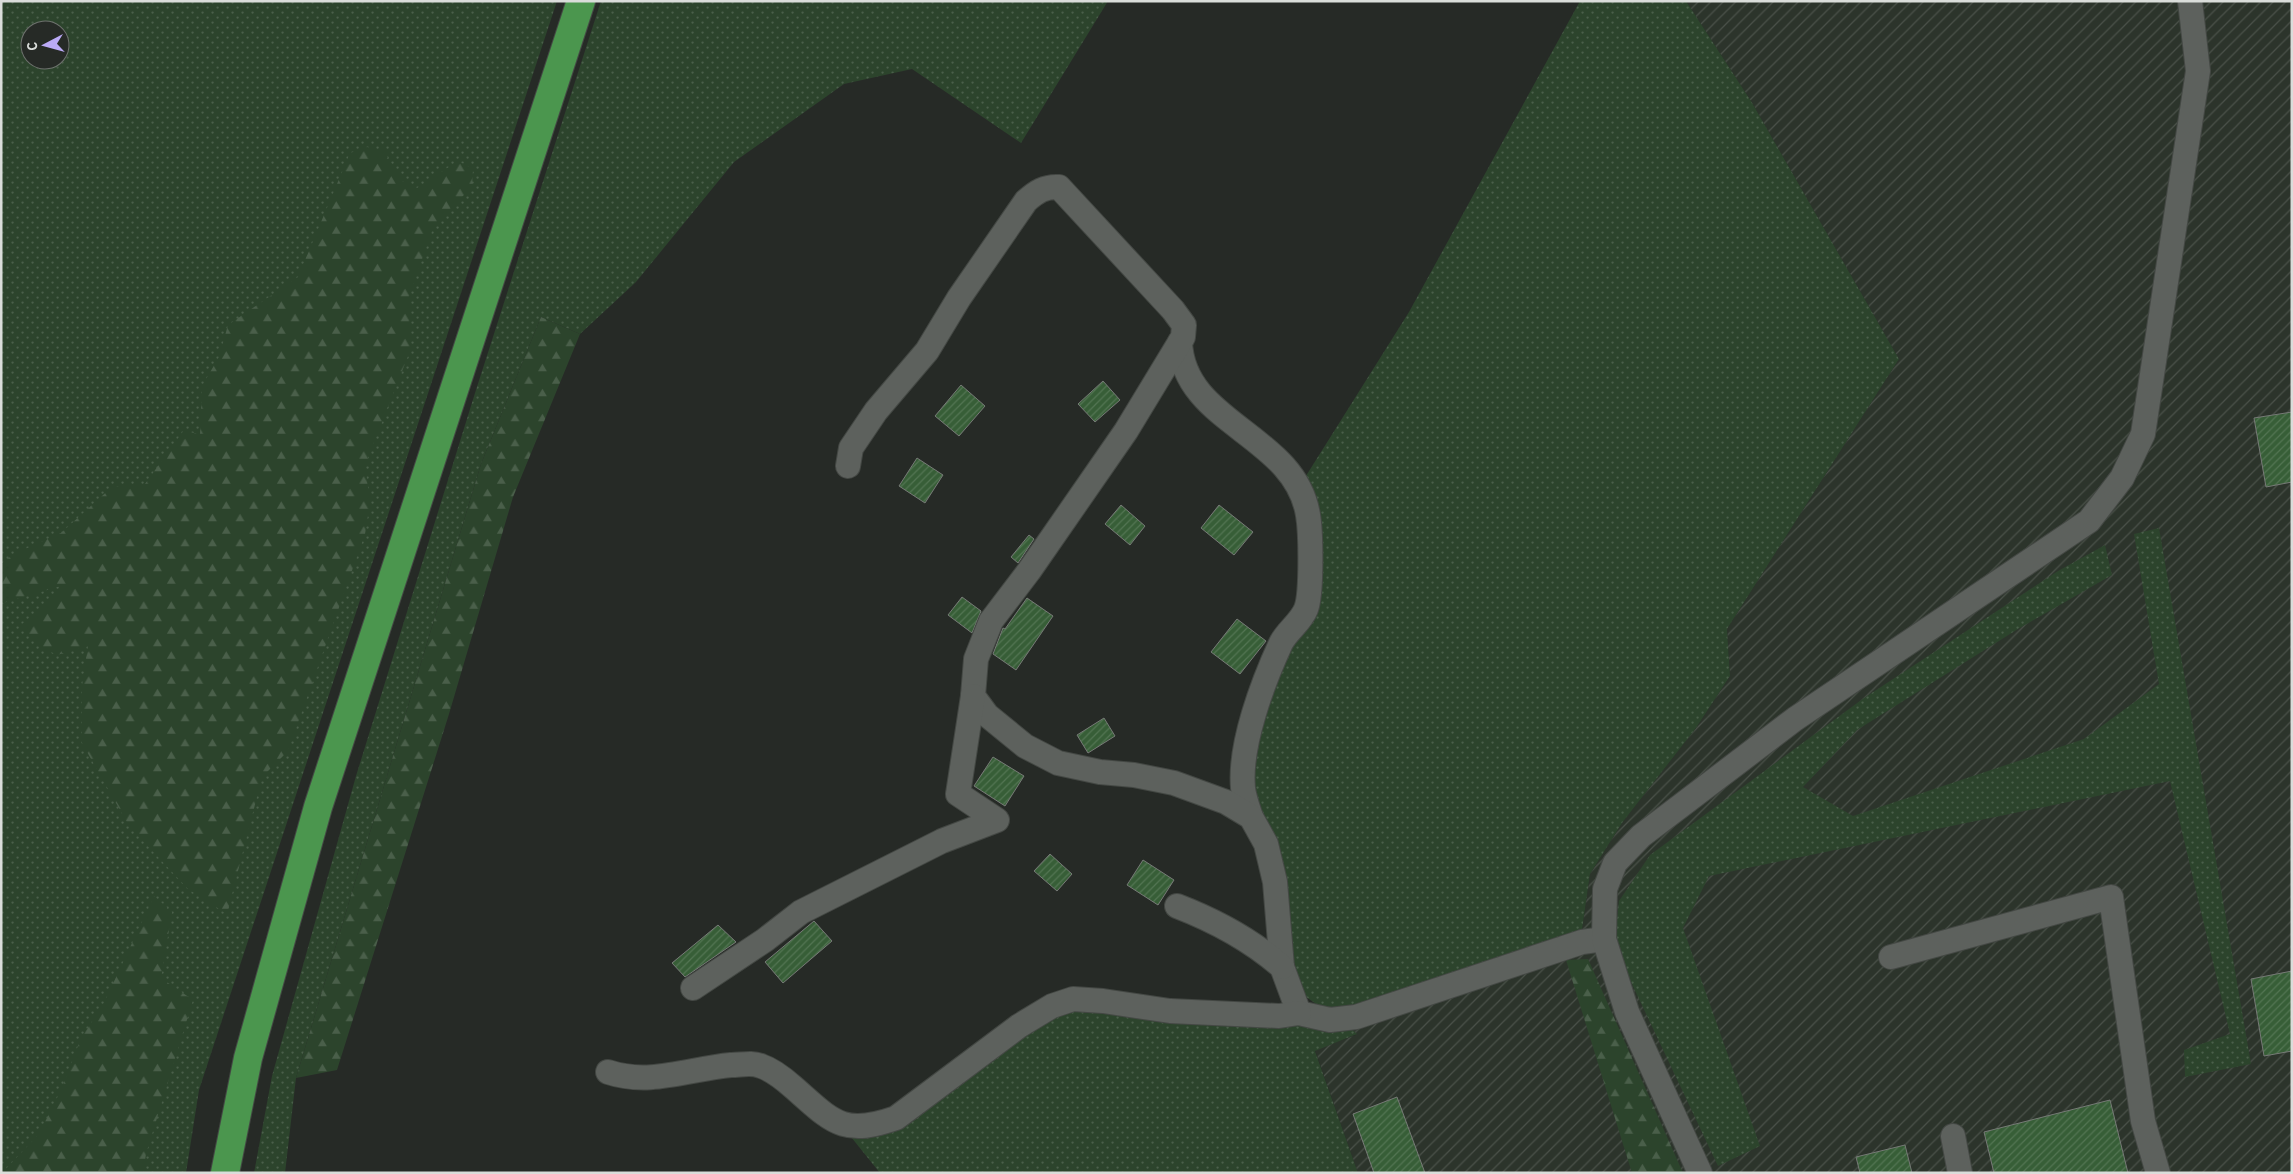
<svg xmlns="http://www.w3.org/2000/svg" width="2293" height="1174" viewBox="0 0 2293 1174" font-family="Overpass,sans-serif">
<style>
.industrial{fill:url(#industrial-furrows)}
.grass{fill:url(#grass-dots);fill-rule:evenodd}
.forest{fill:url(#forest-firs)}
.building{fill:url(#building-hatch);stroke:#767a76}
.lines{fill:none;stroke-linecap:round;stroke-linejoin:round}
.minor-casing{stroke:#444844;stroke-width:26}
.highway-casing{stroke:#444844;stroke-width:30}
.minor{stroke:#5d615d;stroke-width:24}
.highway{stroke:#4b964e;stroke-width:28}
</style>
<defs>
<pattern id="industrial-furrows" width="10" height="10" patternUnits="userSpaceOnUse" patternTransform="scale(1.25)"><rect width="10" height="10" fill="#2c342b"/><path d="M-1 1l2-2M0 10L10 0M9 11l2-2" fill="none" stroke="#4a5149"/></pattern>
<pattern id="grass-dots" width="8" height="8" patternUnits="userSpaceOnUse" patternTransform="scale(1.25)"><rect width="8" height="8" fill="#2c442c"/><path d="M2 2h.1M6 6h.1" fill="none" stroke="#4a5f4a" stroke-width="1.8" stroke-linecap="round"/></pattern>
<pattern id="forest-firs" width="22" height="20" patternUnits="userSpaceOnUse" patternTransform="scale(1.25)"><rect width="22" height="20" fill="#2c442c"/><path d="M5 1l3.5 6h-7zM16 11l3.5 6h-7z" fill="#4a5f4a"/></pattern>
<pattern id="building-hatch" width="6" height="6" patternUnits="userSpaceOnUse" patternTransform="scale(1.25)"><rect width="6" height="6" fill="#375e37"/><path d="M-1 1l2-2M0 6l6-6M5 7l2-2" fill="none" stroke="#537553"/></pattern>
</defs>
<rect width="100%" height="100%" fill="#262a26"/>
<path class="industrial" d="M1686 1H2292V1173H1358L1315 1050 1356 1035 1346 1024 1582 930 1590 874 1622 823 1696 728 1730 676 1727 629 1899 359 1751 101Z"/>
<g class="grass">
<path d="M1 1H557L199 1090 186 1173H1ZM30 30H60V60H30Z"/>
<path d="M601 1H1108L1021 143 912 69 844 84 734 162 636 282 580 334 541 317 481 464 296 1078 285 1173H254L272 1076 356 776 475 393Z"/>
<path d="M1580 1H1686L1751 101 1899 359 1727 629 1730 676 1696 728 1622 823 1590 874 1582 930 1343 1013 1319 1006 1299 992 1247 788 1256 716 1287 645 1307 621 1304 479 1409 312Z"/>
<path d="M2159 528 2251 1064 2185 1077 2184 1050 2230 1034 2170 781 1709 876 1683 928 1760 1146 1718 1166 1614 946 1619 901 1650 855 1864 698 2058 571 2105 545 2112 575 2018 629 1857 730 1803 787 1853 816 2084 739 2159 684 2134 534Z"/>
<path d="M1060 1005 1346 1024 1357 1034 1315 1051 1358 1173H880L843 1127 880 1128Z"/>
</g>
<g class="forest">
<path d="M367 147 384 151 402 181 417 188 458 161 473 169 472 187 434 225 409 297 410 351 365 465 370 502 365 534 288 751 262 777 227 914 188 889 129 826 82 743V686L88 646 57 655 37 645 22 624 51 600 64 585 3 603 1 601V564L14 554 61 533 112 487 145 484 184 430 200 435 202 386 219 357 228 325 298 277 350 153Z"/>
<path d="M541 317 580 334 513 497 449 714 337 1070 296 1078 481 464Z"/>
<path d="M154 896 172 912 161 978 193 1000 146 1154 143 1173H2L39 1134 62 1088 81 1038 103 1005Z"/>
<path d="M1588 959 1683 1173H1632L1566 960Z"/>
</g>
<g class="building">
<path d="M1103 381 1120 400 1095 422 1078 404Z"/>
<path d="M961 385 985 406 959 436 935 416Z"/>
<path d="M2292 412V482L2266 487 2254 418Z"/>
<path d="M917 458 943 475 925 503 899 486Z"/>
<path d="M1121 505 1145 526 1130 545 1105 524Z"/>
<path d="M1219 505 1253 532 1234 555 1201 528Z"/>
<path d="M1029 535 1034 539 1018 563 1011 557Z"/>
<path d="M962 597 981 611 972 633 948 615Z"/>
<path d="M1027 598 1053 616 1016 670 993 654 1003 628 1005 629Z"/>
<path d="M1237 619 1266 641 1240 674 1211 652Z"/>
<path d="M1104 718 1115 736 1088 753 1077 735Z"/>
<path d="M993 757 1024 776 1005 806 974 786Z"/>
<path d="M1050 854 1072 874 1057 891 1034 871Z"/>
<path d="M1143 860 1174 880 1158 905 1127 885Z"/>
<path d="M814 921 832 941 783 983 765 962Z"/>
<path d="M718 925 736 942 685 977 672 963Z"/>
<path d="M2292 971V1051L2264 1056 2251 979Z"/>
<path d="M1397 1097 1425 1173H1374L1353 1114Z"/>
<path d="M2110 1100 2128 1173H1994L1984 1132Z"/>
<path d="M1905 1145 1912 1173H1860L1856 1157Z"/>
</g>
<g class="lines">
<defs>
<g id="minor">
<path d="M1180 342C1183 424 1295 434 1308 515 1311 533 1312 594 1306 609 1301 622 1287 631 1281 643 1263 682 1239 745 1243 788 1244 797 1248 808 1251 817"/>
<path d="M848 466 851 448 876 411 927 351 959 298 1026 201C1036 192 1045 186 1059 187L1173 310 1184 325 1183 337 1126 431 1029 571 991 621 976 659 973 696 987 715 1025 746 1058 763 1100 772 1134 775 1174 783 1226 802 1251 817 1266 844 1275 882 1282 967 1299 1013 1330 1020 1356 1017 1582 942 1604 939"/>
<path d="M1177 906C1216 921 1250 939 1282 967"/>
<path d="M1891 957 2111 897 2143 1121 2158 1173"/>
<path d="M693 988 765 940 801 912 942 841 997 820 958 794 973 696"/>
<path d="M608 1072C650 1086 688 1069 731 1065 741 1065 752 1062 761 1066 773 1070 784 1079 793 1087 832 1121 842 1137 896 1118L1019 1026 1052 1006 1073 999 1103 1001 1170 1011 1279 1016 1299 1013"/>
<path d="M1953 1136 1960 1173"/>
<path d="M1700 1173 1627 1012 1604 939 1605 889 1615 863 1641 836 1795 719 2089 521 2122 478 2143 434 2198 71 2190 1"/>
</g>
<path id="highway" d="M225 1173 248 1058 318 807 581 1"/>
</defs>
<use href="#minor" class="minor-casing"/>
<use href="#highway" class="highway-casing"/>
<use href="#minor" class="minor"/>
<use href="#highway" class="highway"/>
</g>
<rect width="2293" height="1174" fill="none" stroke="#daddda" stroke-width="5"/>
<g transform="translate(45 45) rotate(264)"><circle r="24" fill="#262a26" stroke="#6e726e"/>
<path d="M0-4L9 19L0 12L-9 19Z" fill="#bbaaf6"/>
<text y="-8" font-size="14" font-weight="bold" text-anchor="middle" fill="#daddda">С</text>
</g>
</svg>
